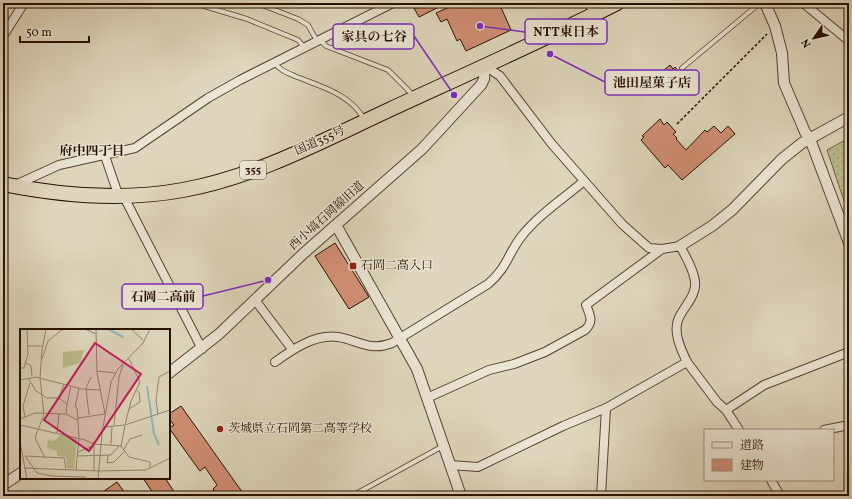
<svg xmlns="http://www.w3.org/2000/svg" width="852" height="499" viewBox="0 0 852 499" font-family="Vollkorn,'Noto Serif JP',serif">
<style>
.park{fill:url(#park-dots);stroke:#706646}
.building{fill:#d18f74;stroke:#271000}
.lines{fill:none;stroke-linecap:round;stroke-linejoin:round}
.service-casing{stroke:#55422f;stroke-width:5.5}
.minor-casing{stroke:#55422f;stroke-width:10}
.tertiary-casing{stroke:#55422f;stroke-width:12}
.trunk-casing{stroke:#271000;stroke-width:16}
.path{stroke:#271000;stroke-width:1.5;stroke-dasharray:3 2;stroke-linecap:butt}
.service{stroke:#eae5d4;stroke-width:4}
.minor{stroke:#eae5d4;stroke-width:8}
.tertiary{stroke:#eae5d4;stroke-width:10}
.trunk{stroke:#dfd7bd;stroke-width:14}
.poi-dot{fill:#8f2418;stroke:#eae5d4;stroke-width:1.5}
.labels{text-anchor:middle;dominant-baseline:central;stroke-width:3;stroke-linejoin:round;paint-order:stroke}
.shield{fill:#eae5d4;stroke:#625040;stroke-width:1}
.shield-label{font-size:11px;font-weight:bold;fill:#271000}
.street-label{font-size:12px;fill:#271000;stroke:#eae5d4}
.poi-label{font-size:12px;fill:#271000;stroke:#eae5d4;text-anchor:start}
.neighbourhood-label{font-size:13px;font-weight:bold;fill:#271000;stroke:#eae5d4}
.inset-river{fill:none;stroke:#95b8b8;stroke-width:2}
.inset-road{fill:none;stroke:#958771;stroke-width:1}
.view{fill:#c2185b;fill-opacity:0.15;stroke:#c2185b;stroke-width:2}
.inset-edge{fill:none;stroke:#271000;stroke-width:2}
.leader{fill:none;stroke:#7b2cbf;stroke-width:1.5}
.callout-dot{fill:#7b2cbf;stroke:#eae5d4;stroke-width:1.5}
.callout{fill:#eae5d4;stroke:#7b2cbf;stroke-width:1.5}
.callout-label{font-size:13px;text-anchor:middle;font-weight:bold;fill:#271000}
</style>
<defs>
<pattern id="park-dots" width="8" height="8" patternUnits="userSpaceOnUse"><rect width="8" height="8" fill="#babc8c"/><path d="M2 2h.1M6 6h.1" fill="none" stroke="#a0a177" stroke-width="1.8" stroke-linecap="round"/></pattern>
</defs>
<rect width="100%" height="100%" fill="#dfd7bd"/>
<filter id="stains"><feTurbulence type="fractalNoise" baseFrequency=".005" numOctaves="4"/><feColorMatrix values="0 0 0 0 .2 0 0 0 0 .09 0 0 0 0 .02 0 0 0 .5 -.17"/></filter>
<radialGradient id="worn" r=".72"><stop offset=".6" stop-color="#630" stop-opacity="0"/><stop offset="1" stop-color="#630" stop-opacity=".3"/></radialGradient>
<path class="park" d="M849 138V216L827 150Z"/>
<g class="building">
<path d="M411 3H447L419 17Z"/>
<path d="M458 3H499L511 30 466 51 460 39 457 41 447 19 441 22 436 13Z"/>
<path d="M670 65 673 69 675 67 680 74 678 75 680 78 667 89 665 86 662 89 656 82 659 79 657 76Z"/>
<path d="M660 119 664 125 667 122 676 132 673 134 677 138 676 139 686 150 705 130 707 132 714 126 721 133 728 126 735 134 682 180 668 165 665 168 641 140 644 137 642 136Z"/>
<path d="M335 243 369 297 349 309 315 256Z"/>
<path d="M181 406 245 496H218L213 489 217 485 205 467 200 471 189 456 169 428 174 425 169 419V414Z"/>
<path d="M143 478H165L177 496H155Z"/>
<path d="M117 482 127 496H97Z"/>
</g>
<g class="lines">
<defs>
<g id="service">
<path d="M194 3 247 19 298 40 304 47"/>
<path d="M257 3 298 19 308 25 317 41"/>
<path d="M320 40 326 46 388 70 410 92"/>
<path d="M274 62C280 71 288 73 297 77 322 87 350 94 364 119"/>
<path d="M682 68 760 3"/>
<path d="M352 496 443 446"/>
</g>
<g id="minor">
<path d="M588 3 596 14"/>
<path d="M803 3 849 41"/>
<path d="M3 36 24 3"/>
<path d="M485 66 500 76 551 143 622 224 649 248 662 249"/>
<path d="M105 156 119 197"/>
<path d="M13 186 59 165 135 148 208 98 240 80 393 3"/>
<path d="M124 197 202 349"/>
<path d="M255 300 292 349"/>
<path d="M275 362C293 349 315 334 338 337 358 340 369 352 392 343L488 284C507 268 508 254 521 237 538 215 563 199 584 181"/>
<path d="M687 362 717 402 726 410 739 430"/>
<path d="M427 398 489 370 514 364 545 352 585 330C594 322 590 315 586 305L662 249 680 246C686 257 693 268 695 281 697 296 683 307 678 320 673 334 682 351 687 362L606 408 601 496"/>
<path d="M726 410 764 385 849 352"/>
<path d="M824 430 849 425"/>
<path d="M450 465 478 467 563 426 606 408"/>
<path d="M771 480 780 496"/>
</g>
<g id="tertiary">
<path d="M765 3 775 26 782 53 784 83 805 132 810 139 849 243"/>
<path d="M336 225 417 369 461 496"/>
<path d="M680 246 712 226 732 210 782 159 802 143 849 117"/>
<path d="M169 373 219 334 304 253 422 149 481 85 484 79 485 66"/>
<path d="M3 485 21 473"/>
</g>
<path id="trunk" d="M3 184C62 196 123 201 183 190 256 177 324 140 391 109 467 74 543 40 617 3"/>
</defs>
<use href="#service" class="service-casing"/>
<use href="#minor" class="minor-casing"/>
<use href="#tertiary" class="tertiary-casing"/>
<use href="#trunk" class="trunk-casing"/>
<path class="path" d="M677 124 767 34"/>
<use href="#service" class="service"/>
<use href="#minor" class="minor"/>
<use href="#tertiary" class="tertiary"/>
<use href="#trunk" class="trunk"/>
</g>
<g class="poi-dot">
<rect x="349" y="262" width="8" height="8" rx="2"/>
<circle cx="220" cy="429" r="4"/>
</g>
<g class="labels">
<rect class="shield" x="240" y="161" width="26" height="18" rx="3"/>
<g class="shield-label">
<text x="253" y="170">355</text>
</g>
<g class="street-label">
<text transform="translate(320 141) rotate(-24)">国道355号</text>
<text transform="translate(327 216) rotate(-42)">西小塙石岡線旧道</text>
</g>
<g class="poi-label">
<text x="361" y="266">石岡二高入口</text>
<text x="228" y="429">茨城県立石岡第二高等学校</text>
</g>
<g class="neighbourhood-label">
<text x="92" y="152">府中四丁目</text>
</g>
</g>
<g transform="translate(20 329)">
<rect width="150" height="150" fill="#dfd7bd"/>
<path d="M64 21 60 34 43 39V23Z" fill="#babc8c"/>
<path d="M40 106 57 110 54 140 47 139 46 128 37 127V122L27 119 28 111 34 112Z" fill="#babc8c"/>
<path class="inset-river" d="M88 0 103 8M127 57 134 105 139 116"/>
<path class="inset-road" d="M65 0 76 5M111 0 123 11M8 17H22M22 30 28 12 43 0M6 34 11 37 12 47M0 39H4L8 25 7 0M77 42 95 44M8 49 16 62 27 69H39L47 75 46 85 57 91M0 51 16 48 62 60 80 61M39 69 44 55M47 75 51 57M109 80 120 73 119 63 117 62M138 85 136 71 139 48 150 42M69 86 66 59 71 48M5 88 3 77 10 54M58 89 85 85 77 44 76 0M0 90 15 84 46 85M0 96 65 111 74 115 101 117 109 128 130 133V139M94 96 99 48 103 36M105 96 111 72 120 53 109 30M84 98 105 96 150 81M37 104 39 85M0 113 7 150M74 115V142M91 115 92 97M101 117 105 97M104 120 110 110 122 106M58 123 73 117M88 126 87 134 94 133 105 122M5 127 17 144 32 147 66 148M5 127 44 129 46 140M57 127 91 126 99 117M25 129 15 109 24 85 20 49 22 21 26 0M5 139 78 142M56 141 59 108 57 79 55 78 59 59M78 142 126 141 150 129M78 150 82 104 91 53 98 40 123 14 130 0"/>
<path class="view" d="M75 14 121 45 69 122 24 91Z"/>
<rect width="150" height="150" class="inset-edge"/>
</g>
<path class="leader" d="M480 26L525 32M454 95L414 36M550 54L605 82M268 280L203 296"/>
<g class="callout-dot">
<circle cx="480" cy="26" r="4"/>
<circle cx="454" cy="95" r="4"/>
<circle cx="550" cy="54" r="4"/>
<circle cx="268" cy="280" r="4"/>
</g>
<g class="callout">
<rect x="525" y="19" width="82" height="25" rx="4"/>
<rect x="333" y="24" width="81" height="25" rx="4"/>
<rect x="605" y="70" width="94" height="25" rx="4"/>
<rect x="122" y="284" width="81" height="25" rx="4"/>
</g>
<g class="callout-label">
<text x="566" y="36">NTT東日本</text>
<text x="374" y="41">家具の七谷</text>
<text x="652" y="87">池田屋菓子店</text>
<text x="163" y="301">石岡二高前</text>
</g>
<rect width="852" height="499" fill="none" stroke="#dfd7bd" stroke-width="16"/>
<rect x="4" y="4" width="844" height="491" fill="none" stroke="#271000" stroke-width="2"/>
<rect x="8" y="8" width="836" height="483" fill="none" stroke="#271000"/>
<rect x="704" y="429" width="130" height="52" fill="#eae5d4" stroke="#9c907f"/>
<rect x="712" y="442" width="20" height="6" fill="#eae5d4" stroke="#9c907f"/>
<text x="740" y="449" font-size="12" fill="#271000">道路</text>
<rect x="712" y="459" width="20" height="12" fill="#d18f74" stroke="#9c907f"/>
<text x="740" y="469" font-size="12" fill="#271000">建物</text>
<g transform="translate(814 38) rotate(236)" stroke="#eae5d4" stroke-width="3" paint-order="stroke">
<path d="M0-3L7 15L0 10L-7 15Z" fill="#271000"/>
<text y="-6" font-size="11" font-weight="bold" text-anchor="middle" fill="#271000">N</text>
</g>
<path d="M20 36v6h69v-6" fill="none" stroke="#271000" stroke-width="2"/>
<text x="26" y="36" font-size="12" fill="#271000" stroke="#eae5d4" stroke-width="3" paint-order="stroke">50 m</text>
<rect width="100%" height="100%" filter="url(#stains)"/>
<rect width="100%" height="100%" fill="url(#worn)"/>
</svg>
